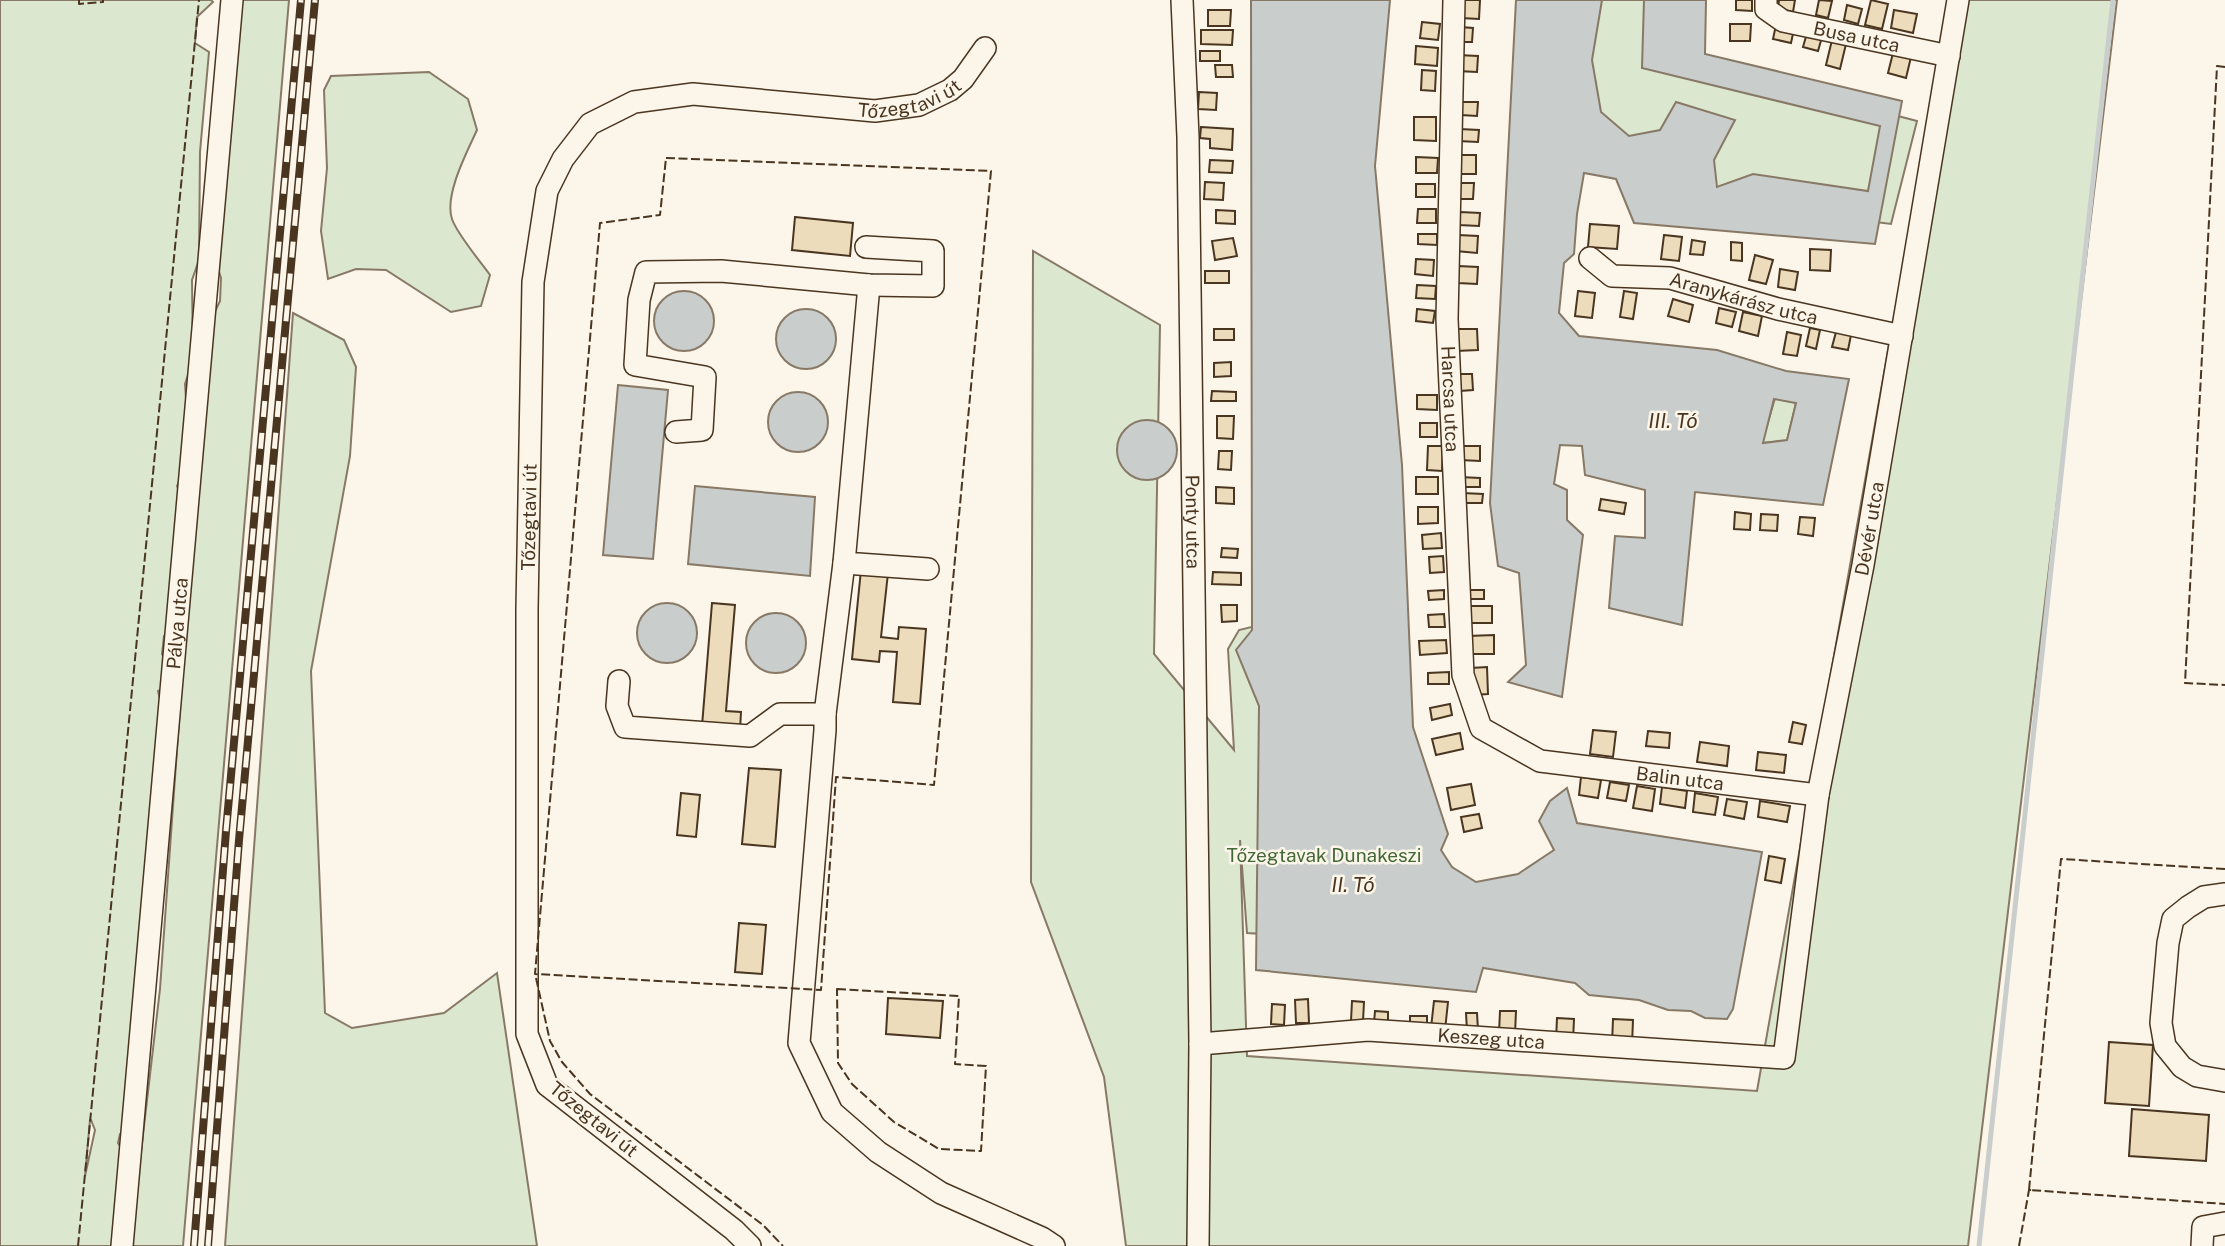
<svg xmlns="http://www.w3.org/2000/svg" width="2225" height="1246" viewBox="0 0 2225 1246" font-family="'Public Sans',sans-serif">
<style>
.green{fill:#dce7d0;stroke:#887966;stroke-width:2;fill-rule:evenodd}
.water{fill:#c9cecd;stroke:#887966;stroke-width:2;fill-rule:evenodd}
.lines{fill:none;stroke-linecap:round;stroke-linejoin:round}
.stream{stroke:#c9cecd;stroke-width:5}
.building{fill:#ecdcbc;stroke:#4a3520;stroke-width:2}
.minor-casing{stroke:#4a3520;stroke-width:24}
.minor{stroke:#fbf6e9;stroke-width:21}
.rail-casing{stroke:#4a3520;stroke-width:8}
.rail{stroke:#fbf6e9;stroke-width:5;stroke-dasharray:16;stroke-linecap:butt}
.fence{stroke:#4a3520;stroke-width:2;stroke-dasharray:9 3.5;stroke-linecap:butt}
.labels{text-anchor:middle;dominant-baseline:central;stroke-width:5;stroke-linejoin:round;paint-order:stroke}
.street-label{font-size:19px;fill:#4a3520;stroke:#fbf6e9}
.park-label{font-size:19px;fill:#436837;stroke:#fbf6e9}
.water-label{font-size:21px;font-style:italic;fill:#4a3520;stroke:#fbf6e9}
</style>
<rect width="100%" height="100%" fill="#fbf6e9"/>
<g class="green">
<path d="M0 0H211L213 2 197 17 195 43 209 52 200 152 199 260 192 280 193 360 185 384 190 458 177 486 181 496 186 577 168 599 175 632 164 636 162 654 167 663 165 687 158 691 162 707 157 728 161 737 125 1133 120 1134 118 1143 129 1160 127 1246H0ZM91 1120 95 1130 85 1176 90 1120Z"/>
<path d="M234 0H289L183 1246H130L160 989 199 440 211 320 220 301 221 278 213 253Z"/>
<path d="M1566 0H1664L1661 54 1917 121 1891 224 1694 199 1557 130Z"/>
<path d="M1950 0H2117L1968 1246H1126L1104 1077 1031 882 1033 251 1160 325 1154 654 1234 750 1228 649 1239 630 1321 610 1447 945 1247 933 1240 840 1247 1056 1757 1091Z"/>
<path d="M429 72 468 99 477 130C467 152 444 195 452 219 457 234 480 261 490 275L481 306 451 312 386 270 356 269 328 279 321 231 327 168 324 90 331 76Z"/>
<path d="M293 313 344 340 356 367 350 456 311 671 325 1013 352 1028 444 1013 497 973 537 1246H225Z"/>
<path d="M1775 398 1796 403 1787 441 1762 443Z"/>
</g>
<g class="water">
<path d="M1251 0H1390L1375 166 1402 465 1413 727 1448 834 1441 850 1452 867 1476 882 1518 874 1554 850 1539 821 1550 801 1567 788 1577 823 1762 852 1733 1009 1727 1019 1705 1018 1691 1011 1668 1010 1639 1000 1589 995 1575 983 1483 968 1476 992 1256 970 1259 706 1236 650 1252 630Z"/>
<path d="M1516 0H1602L1592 60 1601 112 1629 136 1660 130 1676 102 1735 120 1714 160 1717 187 1753 174 1868 191 1880 126 1642 68 1644 0H1706L1705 54 1902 101 1875 244 1634 223 1616 179 1584 173 1577 214 1574 254 1564 263 1559 313 1579 336 1717 350 1786 371 1849 379 1823 505 1695 492 1682 625 1609 608 1615 536 1645 538V490L1585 475 1582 446 1560 445 1554 484 1567 490V520L1583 535 1562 697 1508 682 1526 665 1519 573 1498 566 1490 503ZM1774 399 1796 403 1787 440 1763 443Z"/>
<circle cx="684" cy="321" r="30"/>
<circle cx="806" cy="339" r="30"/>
<path d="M618 385 668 390 653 559 603 555Z"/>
<circle cx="798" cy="422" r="30"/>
<circle cx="1147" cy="450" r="30"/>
<path d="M695 486 815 497 810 576 688 564Z"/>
<circle cx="667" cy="633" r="30"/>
<circle cx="776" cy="643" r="30"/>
</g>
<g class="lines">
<path class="stream" d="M1979 1246 2072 372 2113 0"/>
</g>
<g class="building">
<path d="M1462 0H1480L1479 19 1461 18Z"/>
<path d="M1736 0H1752V11L1736 10Z"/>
<path d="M1779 0H1795L1793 12 1778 8Z"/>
<path d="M1819 0 1832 1 1828 18 1816 15Z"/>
<path d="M1871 0 1888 4 1882 29 1865 25Z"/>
<path d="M1847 5 1862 9 1858 24 1844 20Z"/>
<path d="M1208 10H1231L1230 26H1208Z"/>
<path d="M1894 10 1917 14 1913 33 1891 28Z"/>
<path d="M1422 22 1440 24 1438 40 1420 38Z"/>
<path d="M1730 24H1751L1750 41H1730Z"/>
<path d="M1776 25 1794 29 1791 43 1773 39Z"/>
<path d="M1460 27 1473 28 1472 42H1459Z"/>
<path d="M1201 30H1233L1232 45 1201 44Z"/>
<path d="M1807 33 1822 37 1818 51 1803 47Z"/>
<path d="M1832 40 1846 44 1840 69 1826 65Z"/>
<path d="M1416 46 1438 48 1437 66 1415 64Z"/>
<rect x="1200" y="51" width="20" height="10"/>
<path d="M1893 53 1911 57 1906 78 1888 73Z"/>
<path d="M1457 55 1478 56 1477 72 1457 71Z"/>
<path d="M1215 65H1232L1233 77H1216Z"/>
<path d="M1422 70 1436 71 1435 91 1421 90Z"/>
<path d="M1199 92 1217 93 1216 110 1198 109Z"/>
<path d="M1461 102H1478L1477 116 1461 115Z"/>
<path d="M1414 117H1436V141L1414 140Z"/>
<path d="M1201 127 1233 129 1232 150 1210 148V139L1200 138Z"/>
<path d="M1459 129 1479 130 1478 142 1458 141Z"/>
<rect x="1460" y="155" width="16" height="19"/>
<path d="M1416 157 1438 158 1437 173H1416Z"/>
<path d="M1210 160 1233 161 1232 173 1209 172Z"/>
<path d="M1205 182 1224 183 1223 200 1204 199Z"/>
<path d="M1457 183H1474L1473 199H1457Z"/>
<rect x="1416" y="184" width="19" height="13"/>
<path d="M1418 209H1436V223H1417Z"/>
<path d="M1216 210 1235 211V224L1216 223Z"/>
<path d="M1460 212 1480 213 1479 226 1459 225Z"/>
<path d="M795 217 853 223 850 256 792 250Z"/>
<path d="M1590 224 1619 226 1617 249 1588 247Z"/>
<path d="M1418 234H1437V245L1418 244Z"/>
<path d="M1458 235 1478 236 1477 253 1456 251Z"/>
<path d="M1664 235 1682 237 1679 261 1661 259Z"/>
<path d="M1233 238 1237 256 1215 260 1212 241Z"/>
<path d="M1692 240 1705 242 1703 255 1690 254Z"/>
<path d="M1731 242 1742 243V261L1731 260Z"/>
<path d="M1810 249 1831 250 1830 271 1810 270Z"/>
<path d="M1755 255 1773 260 1766 284 1749 280Z"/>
<path d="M1416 259 1434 260 1433 276 1415 274Z"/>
<path d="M1458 266 1478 267 1477 284 1458 283Z"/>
<path d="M1780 269 1798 272 1795 290 1778 287Z"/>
<rect x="1205" y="271" width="24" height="12"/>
<path d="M1417 285 1436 286 1435 299 1416 298Z"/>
<path d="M1578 291 1595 293 1592 318 1575 316Z"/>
<path d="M1624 291 1637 293 1633 319 1620 317Z"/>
<path d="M1673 299 1693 305 1689 322 1668 316Z"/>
<path d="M1719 308 1736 312 1732 327 1716 323Z"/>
<path d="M1417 309 1435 311 1433 323 1416 321Z"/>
<path d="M1743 312 1762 316 1758 336 1739 331Z"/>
<path d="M1810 328 1820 330 1816 349 1806 346Z"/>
<rect x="1214" y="329" width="20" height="11"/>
<path d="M1455 329H1477L1478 350 1456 351Z"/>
<path d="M1787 332 1801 335 1797 356 1783 354Z"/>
<path d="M1836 332 1851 335 1848 350 1832 347Z"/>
<path d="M1231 362V376L1214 377V363Z"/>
<path d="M1460 374H1472L1473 390 1460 391Z"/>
<path d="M1212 391 1236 392V401H1211Z"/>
<path d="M1417 395H1437V410L1417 409Z"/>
<path d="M1217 416H1234L1233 439 1217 438Z"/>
<rect x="1420" y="423" width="17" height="14"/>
<path d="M1428 446H1443L1442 471 1427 470Z"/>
<path d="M1461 446H1480V461L1460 460Z"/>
<path d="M1219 451H1232L1231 470 1218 469Z"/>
<rect x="1416" y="477" width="22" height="17"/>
<path d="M1459 477 1480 478V487H1459Z"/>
<path d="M1216 487 1234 488V504L1216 503Z"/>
<path d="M1462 493 1483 494 1482 503H1461Z"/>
<path d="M1601 499 1626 503 1624 514 1599 510Z"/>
<path d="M1418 507H1438V523L1418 524Z"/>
<path d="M1735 512 1751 514 1750 530 1734 529Z"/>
<path d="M1761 514 1778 515 1777 531 1760 530Z"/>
<path d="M1800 517 1815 518 1813 536 1798 534Z"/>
<path d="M1441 533 1442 548 1423 549 1422 535Z"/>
<path d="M1222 548 1238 549 1237 558 1221 557Z"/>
<path d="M1443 556 1444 572 1430 573 1429 557Z"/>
<path d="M861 570 888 573 881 637 898 639 899 627 926 629 920 704 893 702 897 652 880 651 879 662 852 659Z"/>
<path d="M1213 572 1241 573V585L1212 584Z"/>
<path d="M1444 590V599L1429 600 1428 591Z"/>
<rect x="1467" y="590" width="17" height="9"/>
<path d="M712 603 735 605 726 711 741 712 740 730 702 726Z"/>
<path d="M1221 605H1237V621L1222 622Z"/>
<rect x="1467" y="606" width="25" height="17"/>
<path d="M1444 614 1445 627H1429L1428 615Z"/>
<path d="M1494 635V654H1469L1468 636Z"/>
<path d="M1446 640 1447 653 1420 655 1419 641Z"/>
<path d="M1487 667 1488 694 1473 695 1471 668Z"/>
<path d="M1449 672V684H1428V673Z"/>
<path d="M1450 704 1452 715 1432 720 1430 708Z"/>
<path d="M1793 722 1806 725 1802 744 1789 742Z"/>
<path d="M1593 730 1616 732 1613 757 1590 754Z"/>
<path d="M1648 731 1670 733 1669 748 1646 746Z"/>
<path d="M1460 733 1463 749 1436 755 1432 739Z"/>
<path d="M1700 742 1729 746 1727 766 1697 762Z"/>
<path d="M1758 752 1786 755 1784 773 1756 770Z"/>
<path d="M749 768 781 770 775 847 742 844Z"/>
<path d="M1581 777 1601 780 1598 798 1579 795Z"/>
<path d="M1610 782 1629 785 1626 801 1607 798Z"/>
<path d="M1471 784 1475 805 1451 810 1447 788Z"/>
<path d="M1637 786 1655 789 1652 811 1633 808Z"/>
<path d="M1662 787 1687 791 1685 808 1660 804Z"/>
<path d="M681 793 700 795 696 837 677 835Z"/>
<path d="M1695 793 1718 797 1715 815 1693 812Z"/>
<path d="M1727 799 1747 802 1744 819 1724 815Z"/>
<path d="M1760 801 1790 806 1787 822 1758 817Z"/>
<path d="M1479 814 1482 828 1464 832 1461 817Z"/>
<path d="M1769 856 1785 859 1781 883 1765 880Z"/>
<path d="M739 923 766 925 762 974 735 972Z"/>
<path d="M888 998 943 1001 940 1038 886 1034Z"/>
<path d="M1308 999 1309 1023H1296L1295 1000Z"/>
<path d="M1352 1001 1364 1002 1363 1021H1351Z"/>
<path d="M1434 1001 1448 1002 1445 1030 1431 1028Z"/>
<path d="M1272 1004 1285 1005 1284 1025 1271 1024Z"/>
<path d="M1375 1011 1388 1012V1023H1374Z"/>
<path d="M1500 1011H1516L1515 1034 1499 1033Z"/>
<path d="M1466 1013H1477L1478 1030 1467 1031Z"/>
<path d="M1410 1016H1427V1029L1410 1028Z"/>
<path d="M1557 1018 1574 1019 1573 1041 1556 1040Z"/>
<path d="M1613 1019 1633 1020 1632 1045 1612 1044Z"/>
<path d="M2109 1042 2153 1045 2149 1106 2105 1103Z"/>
<path d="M2132 1109 2209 1115 2206 1161 2129 1156Z"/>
</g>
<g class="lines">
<defs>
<g id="minor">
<path id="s1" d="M1182 0 1188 137 1200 1044 1198 1246"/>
<path id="s2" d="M1454 0 1447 319 1463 675 1481 728 1540 761 1818 795"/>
<path id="s3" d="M1766 0V9L1783 21 1949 56"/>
<path id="s4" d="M1590 258 1612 276 1670 278 1778 309 1902 336"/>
<path d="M869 285 844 563 928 569"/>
<path d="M676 432 702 430 705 377 635 365 639 300 646 272 721 271 869 285 933 286V251L866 247"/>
<path d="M619 681 617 706 625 727 750 736 780 714H825L844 563"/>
<path d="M825 714V730L799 1043 832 1112 878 1152 941 1193 1042 1238 1054 1246"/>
<path d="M2225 894 2204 897 2188 907 2173 919 2168 943 2161 1023 2165 1046 2182 1067 2197 1076 2225 1081"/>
<path id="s5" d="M1200 1044 1368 1030 1784 1058 1818 795 1863 565 1958 0"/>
<path id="s6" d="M122 1246 232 0"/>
<path id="s7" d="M750 1246 734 1230 547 1085 527 1034V609L533 282 547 191 563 159 590 124 634 102 693 94 875 111 919 105 950 90 963 79 985 48"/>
<path d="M2202 1246 2203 1227 2225 1223"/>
</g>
</defs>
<use href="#minor" class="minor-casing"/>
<use href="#minor" class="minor"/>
<defs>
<g id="rail">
<path d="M194 1246 226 831 301 0"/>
<path d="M208 1246 239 840 315 0"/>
</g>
</defs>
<use href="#rail" class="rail-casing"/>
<use href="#rail" class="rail"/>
<g class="fence">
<path d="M79 0V4L103 2V0"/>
<path d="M2225 67 2217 66 2185 683 2225 685"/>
<path d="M666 158 991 171 934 785 836 777 821 990 535 974 600 223 660 215Z"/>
<path d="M2225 869 2061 859 2029 1190 2225 1204"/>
<path d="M536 978 550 1041 562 1062 590 1094 763 1225 783 1246"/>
<path d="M837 989 959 996 955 1064 986 1066 981 1151 939 1149 894 1122 852 1084 838 1063Z"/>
<path d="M78 1246 199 0"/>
<path d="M2019 1246 2029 1190H2032"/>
</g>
</g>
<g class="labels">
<g class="street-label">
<text stroke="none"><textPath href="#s3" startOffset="105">Busa utca</textPath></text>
<text stroke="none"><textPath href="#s7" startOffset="1566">Tőzegtavi út</textPath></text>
<text stroke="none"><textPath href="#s4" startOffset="163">Aranykárász utca</textPath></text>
<text stroke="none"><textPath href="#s2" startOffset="399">Harcsa utca</textPath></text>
<text stroke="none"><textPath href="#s7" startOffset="831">Tőzegtavi út</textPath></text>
<text stroke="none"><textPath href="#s1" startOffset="522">Ponty utca</textPath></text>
<text stroke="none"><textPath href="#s5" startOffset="1122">Dévér utca</textPath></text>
<text stroke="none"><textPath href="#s6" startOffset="625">Pálya utca</textPath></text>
<text stroke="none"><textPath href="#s2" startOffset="940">Balin utca</textPath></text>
<text stroke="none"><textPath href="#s5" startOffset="292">Keszeg utca</textPath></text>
<text transform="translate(594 1119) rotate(39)">Tőzegtavi út</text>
</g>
<g class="park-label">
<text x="1324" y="855">Tőzegtavak Dunakeszi</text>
</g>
<g class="water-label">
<text x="1673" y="420">III. Tó</text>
<text x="1353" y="884">II. Tó</text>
</g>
</g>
</svg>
